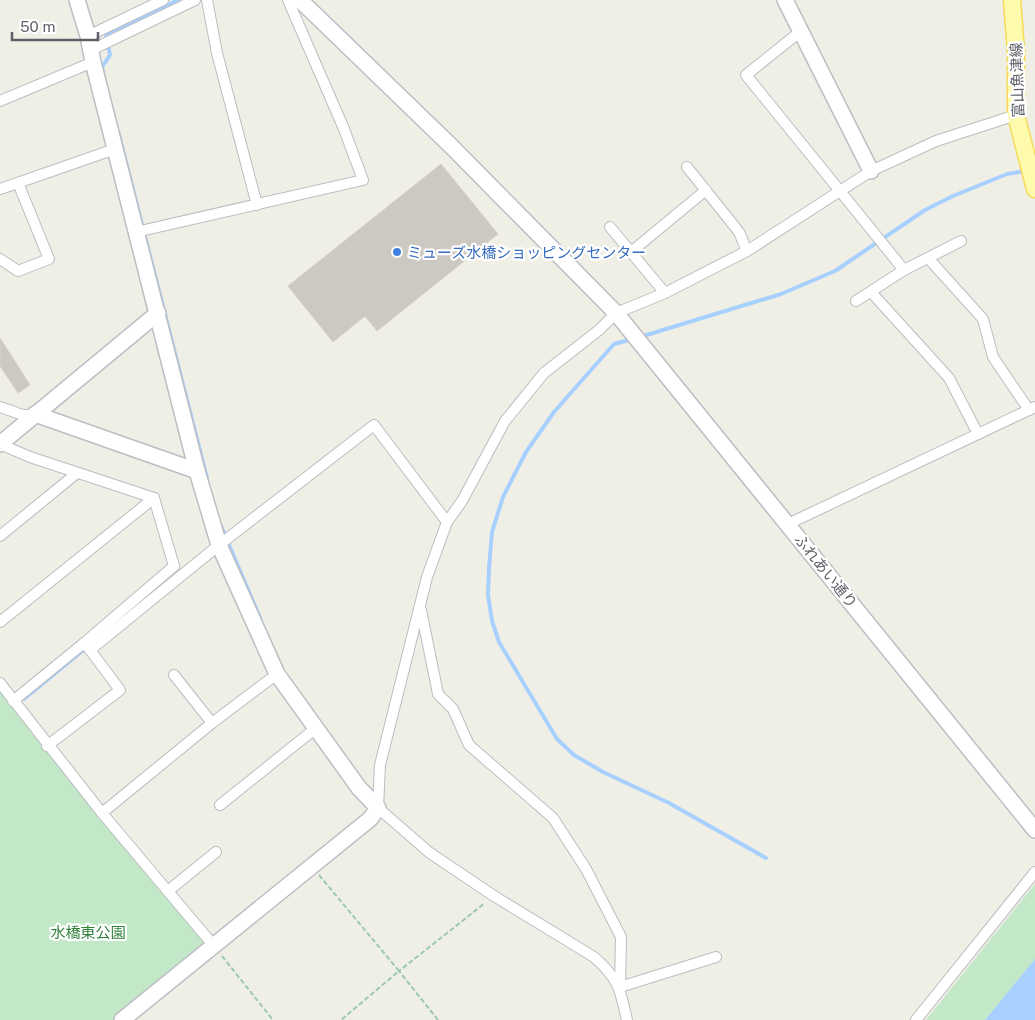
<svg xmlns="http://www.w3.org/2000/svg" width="1035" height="1020" viewBox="0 0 1035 1020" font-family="'Public Sans','Noto Sans JP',sans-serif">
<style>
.green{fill:#c3e8c7}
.water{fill:#a8d0ff}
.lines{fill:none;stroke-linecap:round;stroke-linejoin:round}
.stream{stroke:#a8d0ff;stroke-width:4}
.building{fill:#ccc9c3;stroke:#d5d2c4}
.street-casing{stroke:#bbbdc2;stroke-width:12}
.secondary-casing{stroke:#bcbec4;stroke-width:18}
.primary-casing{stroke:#f5da5b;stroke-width:19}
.path{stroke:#9bc9ae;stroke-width:2;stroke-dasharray:5 2.5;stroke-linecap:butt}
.street{stroke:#fff;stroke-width:10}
.secondary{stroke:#fff;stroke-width:15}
.primary{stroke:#fffbad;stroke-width:16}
.shop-dot{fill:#3f7fe0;stroke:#fff;stroke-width:2}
.labels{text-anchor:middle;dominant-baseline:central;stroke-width:4.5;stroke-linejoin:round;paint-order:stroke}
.street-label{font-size:15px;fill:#5e6167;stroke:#fff}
.shop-label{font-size:15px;fill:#366cbe;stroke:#fff;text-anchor:start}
.park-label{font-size:15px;fill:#32823e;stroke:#fff}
</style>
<rect width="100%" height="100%" fill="#f0efe6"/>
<g class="green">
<path d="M0 692 214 946 121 1020H0Z"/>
<path d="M1035 884V960L985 1020H926Z"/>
</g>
<path class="water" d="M1035 959V1020H985Z"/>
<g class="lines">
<g class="stream">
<path d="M103 71 102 67 110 55 106 35 178 0"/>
<path d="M118 131 207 478"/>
<path d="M640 337 781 294 835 271 925 210 953 196 1007 174 1025 171"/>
<path d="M633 339 614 344 554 412 526 452 503 497 492 532 489 568 488 595 492 621 499 642 557 739 574 755 603 772 669 803 766 858"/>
<path d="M221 526 261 620"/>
<path d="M24 699 86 648"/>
</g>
</g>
<g class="building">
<path d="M441 164 498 234 377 331 365 316 333 342 288 286Z"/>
<path d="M0 338 30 385 18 393 0 366Z"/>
</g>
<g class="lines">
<defs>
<g id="street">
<path d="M207 0 217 53 257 205"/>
<path d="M801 31 746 75 904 270"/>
<path d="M88 36 163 0"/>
<path d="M91 50 195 0"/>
<path d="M0 101 93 62"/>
<path d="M687 167 739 232 747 251"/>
<path d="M0 189 115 149"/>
<path d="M610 227 665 293"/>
<path d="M136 232 363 180 344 129 288 0"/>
<path d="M631 252 706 190"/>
<path d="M928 258 983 319 993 357 1029 410"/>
<path d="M0 259 18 271 49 259 18 183"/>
<path d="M871 292 949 378 978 434"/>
<path d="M856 301 904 270 961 241"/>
<path d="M0 407C16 411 16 416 34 415"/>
<path d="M0 444 30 457 154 498"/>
<path d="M788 524 1035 407"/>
<path d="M0 536 77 473"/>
<path d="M421 610 438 694 453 709 469 745 553 818 586 869 621 937 620 987 716 957"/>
<path d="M0 622 154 498"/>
<path d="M84 643 174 566 154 498"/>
<path d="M174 675 212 723"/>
<path d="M0 683 102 813 214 946"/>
<path d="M13 701 84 643 90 650 219 545 374 425 447 522"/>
<path d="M47 746 120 690 90 650"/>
<path d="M220 805 316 728"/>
<path d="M102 813 212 723 277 674"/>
<path d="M168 891 216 852"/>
<path d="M627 1020C620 989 619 979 594 957L494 896 430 853 378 808 380 765 427 577 447 522 462 501 505 421 544 373 599 330 616 313 665 293 747 251 871 171 936 141 1016 115"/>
<path d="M916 1020 1035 872"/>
</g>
<g id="secondary">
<path d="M77 0 88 36 93 62 197 471 219 545 277 674 359 788 378 808 370 819 122 1020"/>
<path d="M300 0 451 146 616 313 1035 830"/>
<path d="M785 0 871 171"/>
<path d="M35 414 197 471"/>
<path d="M0 444 158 313"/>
</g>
<path id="primary" d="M1012 0 1016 52V115L1035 189"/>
</defs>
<use href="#street" class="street-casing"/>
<use href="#secondary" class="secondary-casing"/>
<use href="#primary" class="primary-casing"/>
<g class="path">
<path d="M319 875 399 971 341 1020"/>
<path d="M222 956 273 1020"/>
<path d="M438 1020 399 971 485 903"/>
</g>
<use href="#street" class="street"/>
<use href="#secondary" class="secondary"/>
<use href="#primary" class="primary"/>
</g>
<circle class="shop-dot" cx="397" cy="252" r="5"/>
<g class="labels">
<g class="street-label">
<text transform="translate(1017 80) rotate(-92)">富山魚津線</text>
<text transform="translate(826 571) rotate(51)">ふれあい通り</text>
</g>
<g class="shop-label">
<text x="407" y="252">ミューズ水橋ショッピングセンター</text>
</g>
<g class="park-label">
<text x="88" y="932">水橋東公園</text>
</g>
</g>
<path d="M12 32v8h86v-8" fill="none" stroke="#5e6167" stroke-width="2.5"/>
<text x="20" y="32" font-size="15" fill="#5e6167" stroke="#ffffff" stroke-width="4" paint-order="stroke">50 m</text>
</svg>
